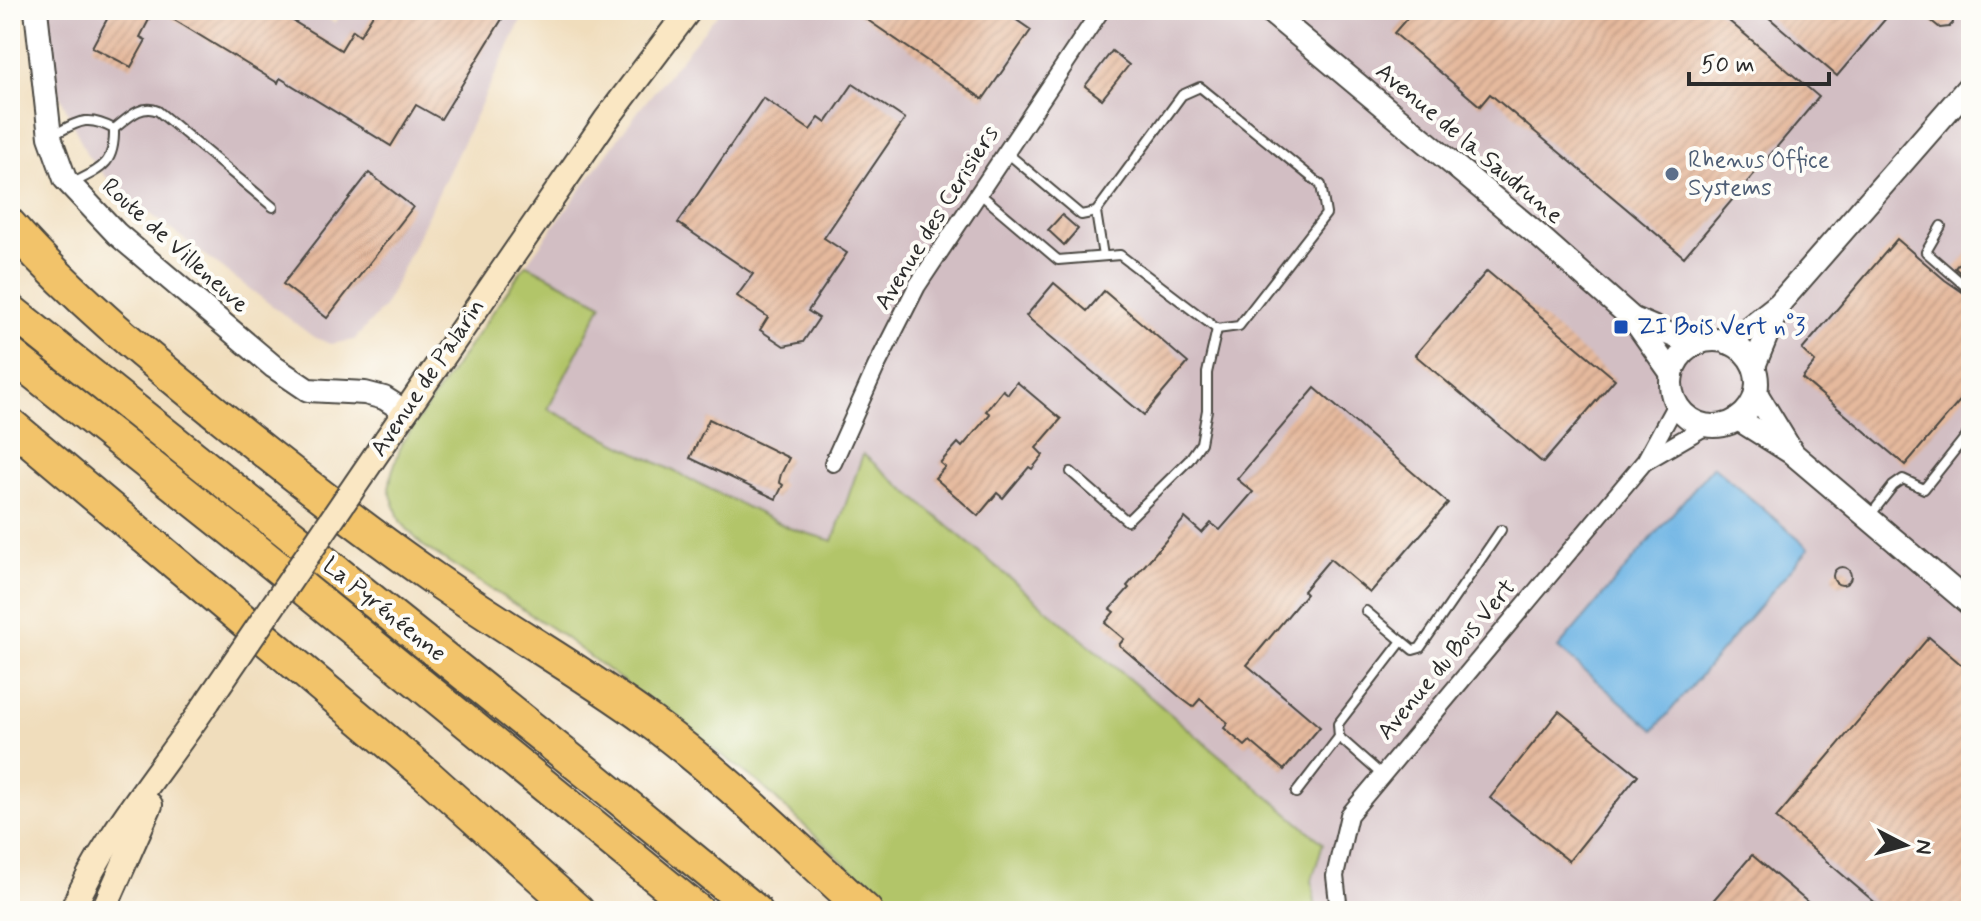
<svg xmlns="http://www.w3.org/2000/svg" width="1981" height="921" viewBox="0 0 1981 921" font-family="Mynerve,sans-serif">
<style>
.industrial{fill:#d2bec3}
.green{fill:#b2c569;stroke:#6e784a;stroke-width:2}
.water{fill:#6db4e4;stroke:#4c7088;stroke-width:2}
.building{fill:url(#building-hatch)}
.lines{fill:none;stroke-linecap:round;stroke-linejoin:round}
.service-casing{stroke:#494641;stroke-width:12}
.minor-casing{stroke:#494641;stroke-width:20}
.tertiary-casing{stroke:#494641;stroke-width:26}
.secondary-casing{stroke:#494641;stroke-width:28}
.motorway-casing{stroke:#494641;stroke-width:36}
.service{stroke:#fff;stroke-width:8}
.minor{stroke:#fff;stroke-width:16}
.tertiary{stroke:#fff;stroke-width:22}
.secondary{stroke:#fae7c3;stroke-width:24}
.motorway{stroke:#f2c36a;stroke-width:32}
.secondary-bridge-casing{stroke:#494641;stroke-width:28;stroke-linecap:butt}
.secondary-bridge{stroke:#fae7c3;stroke-width:24}
.service-dot{fill:#5c6f8a;stroke:#fdfcf7;stroke-width:3}
.transit-dot{fill:#1a4fb4;stroke:#fdfcf7;stroke-width:3}
.labels{text-anchor:middle;dominant-baseline:central;stroke-width:8;stroke-linejoin:round;paint-order:stroke}
.street-label{font-size:24px;fill:#2b2b2b;stroke:#fdfcf7}
.service-label{font-size:24px;fill:#4e5e75;stroke:#fdfcf7;text-anchor:start}
.transit-label{font-size:24px;fill:#164399;stroke:#fdfcf7;text-anchor:start}
</style>
<defs>
<pattern id="building-hatch" width="6" height="6" patternUnits="userSpaceOnUse" patternTransform="scale(2)"><rect width="6" height="6" fill="#e5b99d"/><path d="M-1 1l2-2M0 6l6-6M5 7l2-2" fill="none" stroke="#c59f87"/></pattern>
</defs>
<rect width="100%" height="100%" fill="#fdfcf7"/>
<filter id="ink" filterUnits="userSpaceOnUse"><feTurbulence type="fractalNoise" baseFrequency=".0125" numOctaves="2"/><feDisplacementMap in="SourceGraphic" scale="16" xChannelSelector="R" yChannelSelector="G"/><feConvolveMatrix kernelMatrix="1 2 1 2 8 2 1 2 1" color-interpolation-filters="sRGB"/></filter>
<filter id="wash" filterUnits="userSpaceOnUse"><feTurbulence type="fractalNoise" baseFrequency=".006" numOctaves="4" result="noise"/><feDisplacementMap in="SourceGraphic" scale="32" xChannelSelector="R" yChannelSelector="G"/><feGaussianBlur stdDeviation="1.8" result="paint"/><feColorMatrix in="noise" values="0 0 0 0 0 0 0 0 0 0 0 0 0 0 0 0 0 1.4 0 .05"/><feComposite in="paint" operator="in"/></filter>
<g filter="url(#wash)">
<rect width="100%" height="100%" fill="#f0ddbc"/>
<g class="industrial">
<path d="M47 10H313L335 23 343 10H526L384 307 354 340 330 344 312 336 116 188 87 155 57 89Z"/>
<path d="M721 10H1971V911H1316L1312 880 1323 843 864 455 833 541 789 528 548 409 602 305 526 264 639 110Z"/>
</g>
<path class="green" d="M526 264 602 304 548 409 789 528 833 541 863 454 1323 843 1312 880 1316 911H895L758 782 553 629 422 545 400 521 389 489 392 472 402 443Z"/>
<path class="water" d="M1713 466 1809 548 1654 730 1558 648Z"/>
<g id="blocks">
<g class="building">
<path d="M112 10H154L140 37 146 40 131 67 92 47Z"/>
<path d="M158 10H275L341 50 353 30 360 35 376 10H486L502 19 441 119 416 105 391 146 280 78 278 83Z"/>
<path d="M853 10H1002L1031 30 983 99Z"/>
<path d="M1414 10H1716L1819 97 1684 257 1490 94 1480 106 1394 33Z"/>
<path d="M1760 10H1893L1837 76Z"/>
<path d="M1918 10H1951L1953 23 1949 27 1940 28Z"/>
<path d="M1112 51 1129 65 1102 99 1085 86Z"/>
<path d="M853 84 905 119 824 238 847 253 808 311 819 318 803 342 784 346 760 330 768 317 737 296 753 274 678 223 763 98 810 130 819 118 826 123Z"/>
<path d="M369 173 413 207 327 318 283 284Z"/>
<path d="M1062 215 1078 229 1064 245 1048 230Z"/>
<path d="M1897 239 1945 280 1971 298V388L1905 465 1802 378 1815 362 1802 350Z"/>
<path d="M1971 249V282L1955 268Z"/>
<path d="M1487 271 1615 379 1543 463 1415 355Z"/>
<path d="M1054 283 1087 311 1104 291 1188 363 1144 415 1026 316Z"/>
<path d="M1017 382 1061 419 1036 448 1043 455 1032 469 1029 467 1003 498 997 493 978 516 935 478 945 467 940 463 958 443 962 447 990 414 986 411 1003 390 1008 394Z"/>
<path d="M1315 388 1448 503 1370 593 1330 559 1303 591 1306 594 1247 665 1320 727 1284 770 1250 741 1245 746 1224 728 1228 723 1200 699 1193 707 1181 698 1119 645 1124 639 1105 623 1114 612 1110 609 1129 588 1127 586 1185 518 1202 533 1211 523 1220 530 1253 492 1237 479Z"/>
<path d="M709 419 789 458 781 474 779 482 783 485 776 499 690 458Z"/>
<circle cx="1842" cy="576" r="9"/>
<path d="M1929 637 1971 673V911H1885L1776 818Z"/>
<path d="M1559 711 1638 775 1569 861 1490 798Z"/>
<path d="M1752 855 1818 911H1704Z"/>
</g>
</g>
</g>
<g filter="url(#ink)">
<use href="#blocks" fill-opacity="0" stroke="#494641" stroke-width="2"/>
<g class="lines">
<defs>
<g id="service">
<path d="M114 129C127 119 141 103 158 111L273 207"/>
<path d="M53 135C78 122 86 114 114 129"/>
<path d="M73 183C102 168 115 164 114 129"/>
<path d="M979 193 1058 260 1120 255 1217 329 1239 326 1326 214 1321 185 1200 87 1182 95 1096 212 1081 215 1006 152"/>
<path d="M1096 212 1103 256"/>
<path d="M1941 226 1926 252 1971 291"/>
<path d="M1071 472 1127 521 1189 460 1201 443 1207 410V373L1217 329"/>
<path d="M1869 517 1893 486 1903 479 1924 489 1971 430"/>
<path d="M1366 611 1402 641"/>
<path d="M1339 737 1338 724 1402 641 1413 650 1420 648 1501 530"/>
<path d="M1296 793 1339 737 1382 775"/>
</g>
<g id="minor">
<path d="M1646 461 1706 426"/>
<path d="M833 463 876 367 917 286 1101 10"/>
<path d="M1339 911 1335 876 1349 815 1645 461 1676 404"/>
</g>
<g id="tertiary">
<path d="M36 10 50 137 65 179 117 234 274 367 308 390 365 393 384 398 406 412"/>
<path d="M1268 10 1539 236 1634 320 1672 374"/>
<path d="M1636 320 1676 337 1699 343"/>
<circle cx="1714" cy="383" r="43"/>
<path d="M1729 343 1779 304 1971 84"/>
<path d="M1754 366 1779 305"/>
<path d="M1756 393 1792 452"/>
<path d="M1738 419 1792 453 1971 605"/>
</g>
<g id="secondary">
<path d="M386 440 606 120 689 10"/>
<path d="M72 911C104 835 162 770 208 701"/>
<path d="M103 911 150 805"/>
</g>
<g id="motorway">
<path d="M10 225C73 297 146 356 220 416 291 473 362 529 436 580 506 629 580 670 648 720 726 777 795 847 866 911"/>
<path d="M10 310 594 778 756 911"/>
<path d="M10 354 255 549 698 911"/>
<path d="M10 424 427 775 578 911"/>
</g>
</defs>
<use href="#service" class="service-casing"/>
<use href="#minor" class="minor-casing"/>
<use href="#tertiary" class="tertiary-casing"/>
<use href="#secondary" class="secondary-casing"/>
<use href="#motorway" class="motorway-casing"/>
<use href="#service" class="service"/>
<use href="#minor" class="minor"/>
<use href="#tertiary" class="tertiary"/>
<use href="#secondary" class="secondary"/>
<use href="#motorway" class="motorway"/>
<defs>
<path id="secondary-bridge" d="M208 701 386 440"/>
</defs>
<use href="#secondary-bridge" class="secondary-bridge-casing"/>
<use href="#secondary-bridge" class="secondary-bridge"/>
</g>
</g>
<circle class="service-dot" cx="1672" cy="174" r="8"/>
<rect class="transit-dot" x="1613" y="319" width="16" height="16" rx="4"/>
<g class="labels">
<g class="street-label">
<text transform="translate(1469 144) rotate(40)">Avenue de la Saudrune</text>
<text transform="translate(937 218) rotate(-58)">Avenue des Cerisiers</text>
<text transform="translate(175 246) rotate(42)">Route de Villeneuve</text>
<text transform="translate(428 378) rotate(-56)">Avenue de Palarin</text>
<text transform="translate(384 610) rotate(39)">La Pyrénéenne</text>
<text transform="translate(1447 660) rotate(-50)">Avenue du Bois Vert</text>
</g>
<g class="service-label">
<text x="1688" y="160">Rhenus Office<tspan x="1688" dy="28">Systems</tspan></text>
</g>
<g class="transit-label">
<text x="1637" y="327">ZI Bois Vert n°3</text>
</g>
</g>
<rect width="1981" height="921" fill="none" stroke="#fdfcf7" stroke-width="40"/>
<g transform="translate(1905 845) rotate(96)" stroke="#fdfcf7" stroke-width="6" paint-order="stroke">
<path d="M0-6L14 30L0 20L-14 30Z" fill="#2b2b2b"/>
<text y="-12" font-size="22" font-weight="bold" text-anchor="middle" fill="#2b2b2b">N</text>
</g>
<path d="M1689 72v12h140v-12" fill="none" stroke="#2b2b2b" stroke-width="4"/>
<text x="1701" y="72" font-size="24" fill="#2b2b2b" stroke="#fdfcf7" stroke-width="6" paint-order="stroke">50 m</text>
</svg>
